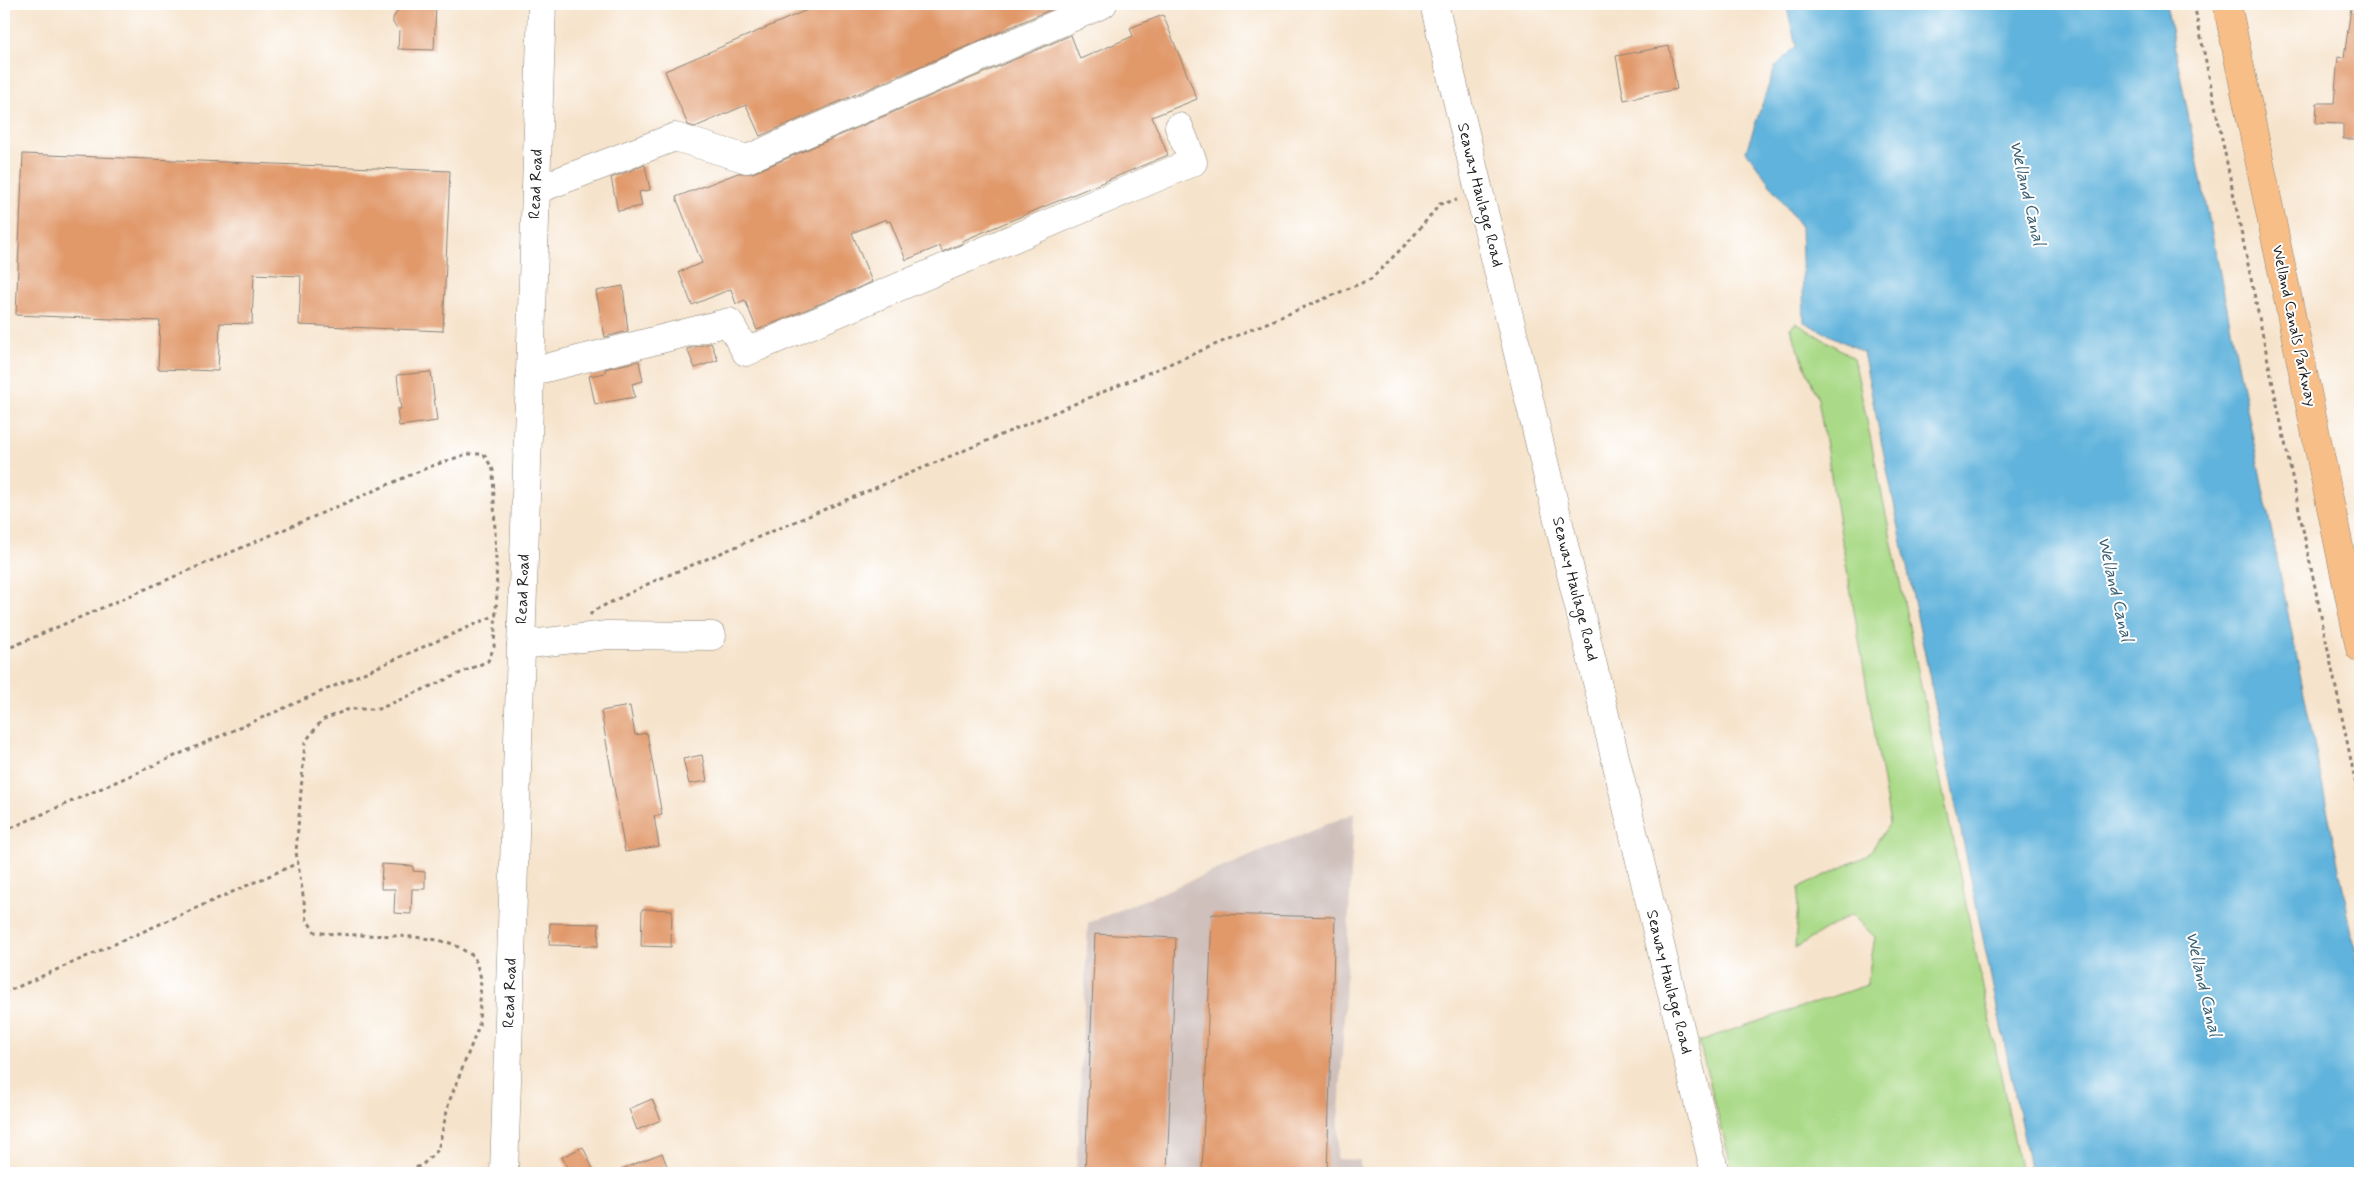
<svg xmlns="http://www.w3.org/2000/svg" width="2364" height="1177" viewBox="0 0 2364 1177" font-family="Mynerve,sans-serif">
<style>
.industrial{fill:#cfc0bb}
.green{fill:#aada88;stroke:#637b52}
.water{fill:#61b3dc;stroke:#3e687c}
.building{fill:#e1996b}
.lines{fill:none;stroke-linecap:round;stroke-linejoin:round}
.minor-casing{stroke:#898074;stroke-width:29}
.major-casing{stroke:#898074;stroke-width:29}
.path{stroke:#898074;stroke-width:3;stroke-dasharray:4 4;stroke-linecap:butt}
.minor{stroke:#fff;stroke-width:28}
.major{stroke:#f7be88;stroke-width:28}
.labels{text-anchor:middle;dominant-baseline:central;stroke-width:4;stroke-linejoin:round;paint-order:stroke}
.street-label{font-size:16px;fill:#1c1c1c;stroke:#fff}
.water-label{font-size:18px;font-style:italic;fill:#3b6072;stroke:#fff}
</style>
<rect width="100%" height="100%" fill="#fff"/>
<filter id="ink" filterUnits="userSpaceOnUse"><feTurbulence type="fractalNoise" baseFrequency=".02" numOctaves="2"/><feDisplacementMap in="SourceGraphic" scale="10" xChannelSelector="R" yChannelSelector="G"/><feConvolveMatrix kernelMatrix="1 2 1 2 8 2 1 2 1" color-interpolation-filters="sRGB"/></filter>
<filter id="wash" filterUnits="userSpaceOnUse"><feTurbulence type="fractalNoise" baseFrequency=".0096" numOctaves="4" result="noise"/><feDisplacementMap in="SourceGraphic" scale="20" xChannelSelector="R" yChannelSelector="G"/><feGaussianBlur stdDeviation="1.12" result="paint"/><feColorMatrix in="noise" values="0 0 0 0 0 0 0 0 0 0 0 0 0 0 0 0 0 1.4 0 .05"/><feComposite in="paint" operator="in"/></filter>
<g filter="url(#wash)">
<rect width="100%" height="100%" fill="#f6e3cb"/>
<path class="industrial" d="M1354 813 1337 1159 1360 1160V1173H1076L1088 923Z"/>
<path class="green" d="M1796 323 1854 358 2021 1173H1733L1699 1041 1867 985 1875 937 1851 914 1795 948 1799 888 1868 855 1890 823 1818 399 1790 328Z"/>
<path class="water" d="M1786 4H2166L2360 973V1173H2031L1863 352 1804 322 1801 227 1746 151 1775 67 1796 46Z"/>
<g id="blocks">
<g class="building">
<path d="M402 4H436L434 50 398 49 399 30 393 23V18Z"/>
<path d="M821 4H1058L1059 6 760 136 746 105 695 127 688 125 665 71Z"/>
<path d="M2351 8 2360 9V139H2343V124L2316 123 2317 103H2334L2338 57 2344 58Z"/>
<path d="M1163 15 1197 99 1152 117 1168 155 962 241 963 243 942 252 940 246 906 260 890 221 887 222 886 219 852 233 872 282 757 330 745 300 736 304 731 289 692 305 679 272 702 263 676 197 738 173H753L1071 35 1080 59 1133 36 1130 28Z"/>
<path d="M1669 46 1677 89 1624 100 1616 56Z"/>
<path d="M23 154 450 171 443 331 299 325 301 276 254 274 252 324 220 323 218 371 158 369 160 321 16 315Z"/>
<path d="M645 165 650 190 639 192 642 206 618 211 611 178Z"/>
<path d="M623 286 628 331 605 337 596 291Z"/>
<path d="M711 343 718 360 695 368 687 349Z"/>
<path d="M639 361 643 381 632 384 635 397 595 404 589 376 605 373V369Z"/>
<path d="M431 372 437 421 399 426 397 409H401L397 375Z"/>
<path d="M630 706 635 735 647 733 662 815 654 816 659 846 625 852 601 711Z"/>
<path d="M702 755 707 781 689 784 683 759Z"/>
<path d="M382 864 413 866V871L425 872V889H412L411 914 394 913 395 889H381Z"/>
<path d="M642 909 672 910 671 947 641 946Z"/>
<path d="M1212 914 1335 917 1327 1173H1202Z"/>
<path d="M550 923 599 924 598 946 549 945Z"/>
<path d="M1095 934 1176 938 1167 1173H1085Z"/>
<path d="M652 1099 661 1120 637 1130 629 1109Z"/>
<path d="M583 1147 593 1169 583 1173H570L562 1157Z"/>
<path d="M662 1153 667 1166 649 1173H620L619 1170Z"/>
</g>
</g>
</g>
<g filter="url(#ink)">
<use href="#blocks" fill-opacity="0" stroke="#898074" stroke-width="1"/>
<g class="lines">
<defs>
<g id="minor">
<path d="M1434 4 1715 1173"/>
<path d="M536 190 675 137 747 159 1103 4"/>
<path d="M530 372 729 322 746 352 1193 162 1179 127"/>
<path d="M521 645 607 635 712 636"/>
<path d="M504 1173 542 4"/>
</g>
<path id="major" d="M2227 4 2360 648"/>
</defs>
<use href="#minor" class="minor-casing"/>
<use href="#major" class="major-casing"/>
<g class="path">
<path d="M2194 4 2360 804"/>
<path d="M590 615 593 611 652 582 1371 279 1411 239 1440 204 1457 200"/>
<path d="M4 650 429 467 467 454H484L493 470 497 592 494 647 488 661 379 709H349L322 720 305 742 296 852 307 920 315 932C358 938 404 932 446 942 456 944 465 952 474 956L481 978 479 1026 449 1102 438 1150 422 1165 403 1173"/>
<path d="M4 831 496 615"/>
<path d="M4 993 298 863"/>
</g>
<use href="#minor" class="minor"/>
<use href="#major" class="major"/>
</g>
</g>
<g class="labels">
<g class="street-label">
<text transform="translate(536 184) rotate(-88)">Read Road</text>
<text transform="translate(1480 195) rotate(76)">Seaway Haulage Road</text>
<text transform="translate(2294 326) rotate(78)">Welland Canals Parkway</text>
<text transform="translate(523 589) rotate(-88)">Read Road</text>
<text transform="translate(1575 589) rotate(76)">Seaway Haulage Road</text>
<text transform="translate(1669 982) rotate(76)">Seaway Haulage Road</text>
<text transform="translate(510 993) rotate(-88)">Read Road</text>
</g>
<g class="water-label">
<text transform="translate(2027 193) rotate(77)">Welland Canal</text>
<text transform="translate(2115 589) rotate(77)">Welland Canal</text>
<text transform="translate(2203 984) rotate(77)">Welland Canal</text>
</g>
</g>
<rect width="2364" height="1177" fill="none" stroke="#fff" stroke-width="20"/>
</svg>
